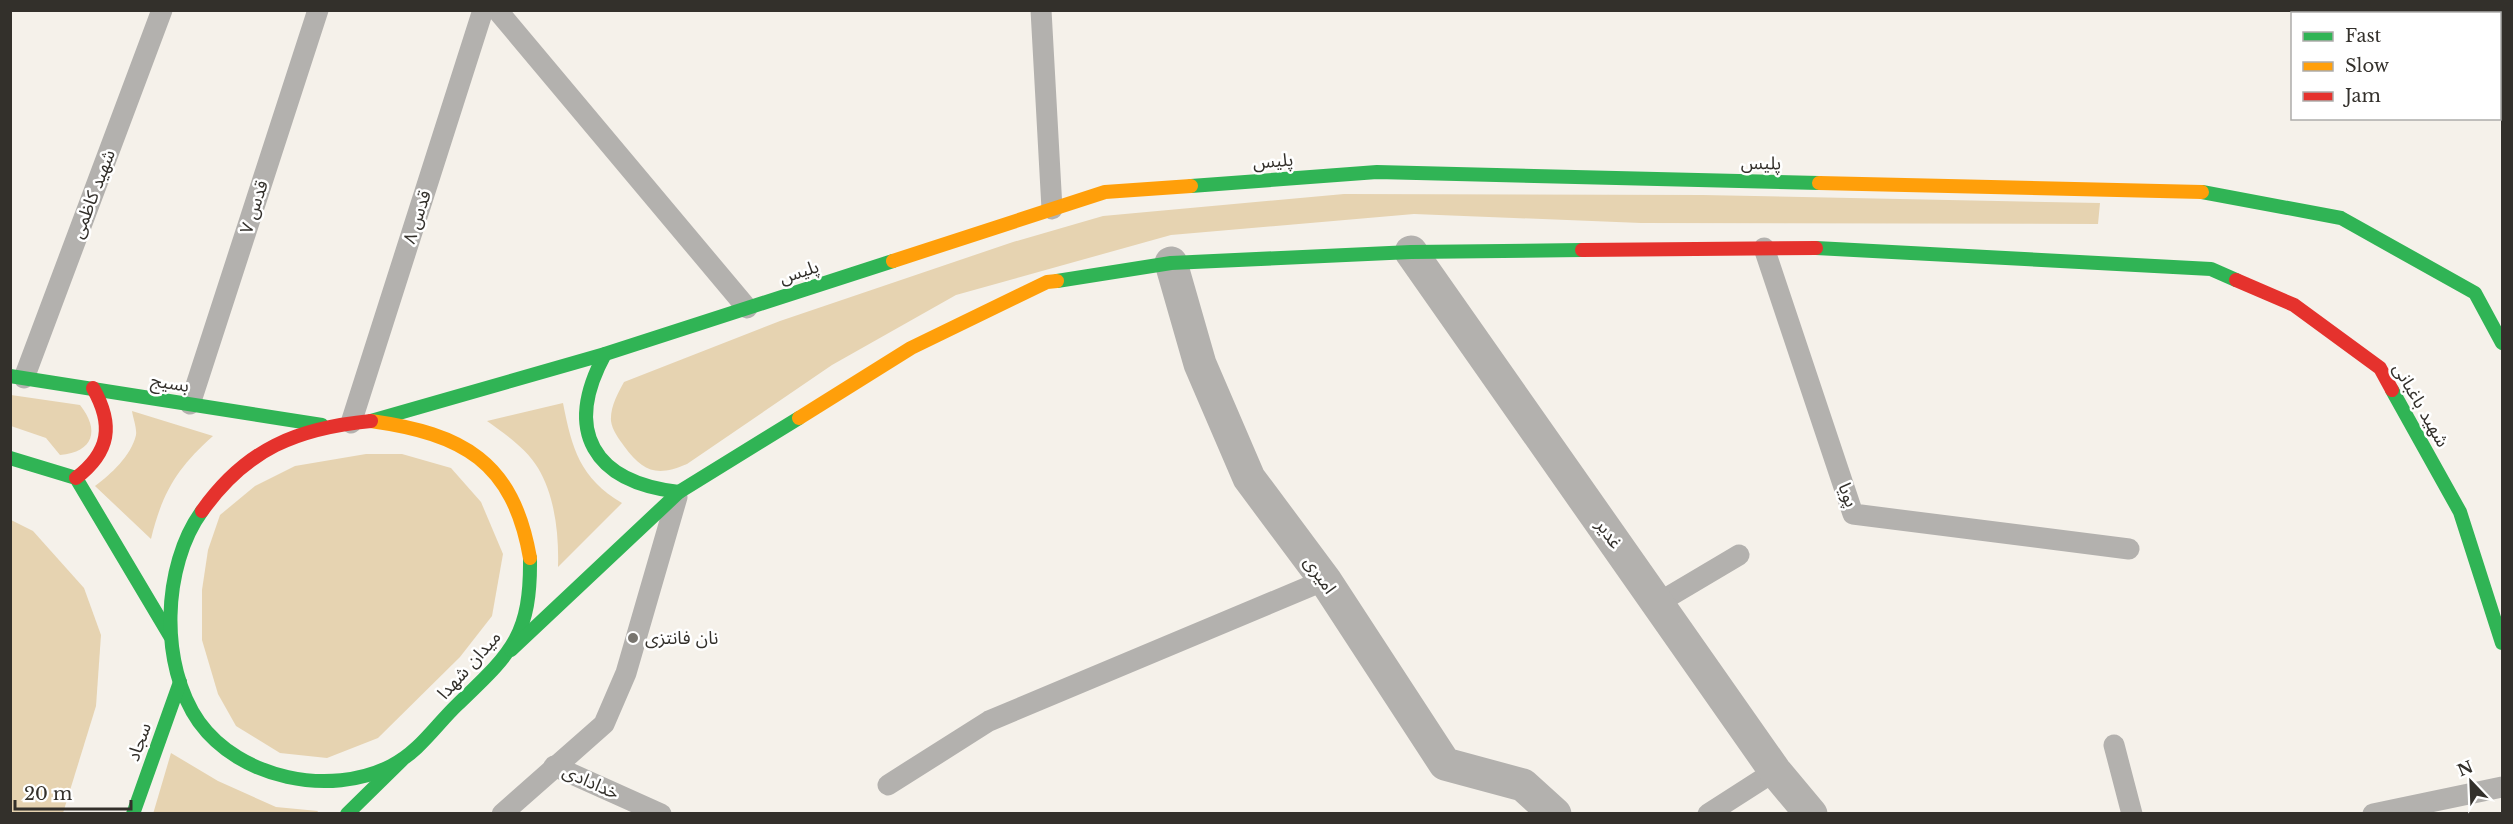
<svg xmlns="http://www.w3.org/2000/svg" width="2513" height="824" viewBox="0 0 2513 824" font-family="'Libre Baskerville','Noto Sans Arabic',serif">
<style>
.green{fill:#e6d3b1}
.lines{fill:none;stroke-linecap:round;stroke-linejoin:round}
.lane{stroke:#b3b1ae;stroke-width:21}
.street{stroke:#b3b1ae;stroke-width:33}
.fast{stroke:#30b455;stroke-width:14}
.slow{stroke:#ff9f0a;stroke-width:14}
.jam{stroke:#e5322d;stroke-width:14}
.poi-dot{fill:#77746e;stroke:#fff;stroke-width:2}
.labels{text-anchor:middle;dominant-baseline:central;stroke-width:5;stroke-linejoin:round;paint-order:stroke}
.street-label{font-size:18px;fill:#33302b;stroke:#fff}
.poi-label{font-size:18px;fill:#33302b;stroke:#fff;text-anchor:start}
</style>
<rect width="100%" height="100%" fill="#f5f1ea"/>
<g class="green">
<path d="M1344 194 1703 195 2100 203 2098 224 1641 223 1414 214 1171 235 956 295 832 365 687 464C657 477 643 472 624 446 619 439 612 430 611 421 610 407 618 393 624 382L780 321 1013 242 1103 216Z"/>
<path d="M11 395 80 405C100 430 94 452 60 455L46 438 11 426Z"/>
<path d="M563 403C572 449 580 478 622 503L558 567C559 535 555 496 538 468 527 449 505 434 487 421Z"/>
<path d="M132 411 213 436C177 468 162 493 151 539L95 486C111 474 131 456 136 435 137 428 133 418 132 411Z"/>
<path d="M366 454H402L451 468 481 502 503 554 492 616 460 657 378 738 327 758 280 753 236 726 218 694 202 640V590L208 550 220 515 255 486 295 466Z"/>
<path d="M11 520 33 531 84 588 101 635 96 706 63 813H11Z"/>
<path d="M171 753 218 781 276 807 318 811 316 814H153Z"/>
</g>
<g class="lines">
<g class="lane">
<path d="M497 10 747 308"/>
<path d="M1041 10 1052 209"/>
<path d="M1764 248 1853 514 2129 549"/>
<path d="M24 378 162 10"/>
<path d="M190 404 318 10"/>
<path d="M351 423 483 10"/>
<path d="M1658 603 1739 555"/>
<path d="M2114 745 2132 814"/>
<path d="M554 766 661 814"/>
<path d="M888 785 989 721 1325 580"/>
<path d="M502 814 604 724 626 673 677 497"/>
<path d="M1708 814 1775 771"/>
<path d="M2373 814 2502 787"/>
</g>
<g class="street">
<path d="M1411 252 1775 771 1811 814"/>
<path d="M1171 263 1200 364 1249 478 1325 580 1445 764 1523 785 1555 814"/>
</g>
<g class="fast">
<path d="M1191 186 1377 172 1819 183"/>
<path d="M2202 192 2341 218 2475 293 2502 343"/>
<path d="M1816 248 2211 269 2236 280"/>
<path d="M1057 281 1171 263 1411 252 1582 250"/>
<path d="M605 354C563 431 593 482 679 492"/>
<path d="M10 376 322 425"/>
<path d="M2392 390 2460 512 2502 643"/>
<path d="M371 421 605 354 893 261"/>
<path d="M10 458 76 478 170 636"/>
<path d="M202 511C162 566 159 665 199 722 240 779 330 797 391 766 419 752 436 725 457 705 511 653 531 637 530 558"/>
<path d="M511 650 679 492 799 418"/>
<path d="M133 814 180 682"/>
<path d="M347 814 402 760"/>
</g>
<g class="slow">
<path d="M1819 183 2202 192"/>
<path d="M893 261 1105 192 1191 186"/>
<path d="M799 418 911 348 1047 282 1057 281"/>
<path d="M371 421C463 434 513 461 530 558"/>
</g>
<g class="jam">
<path d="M1582 250 1816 248"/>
<path d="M2236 280 2294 305 2380 368 2392 390"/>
<path d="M76 478C110 452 114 425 93 388"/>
<path d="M202 511C246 449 297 428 371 421"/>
</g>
</g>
<circle class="poi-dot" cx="633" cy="638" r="6"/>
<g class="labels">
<g class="street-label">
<text transform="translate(1273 161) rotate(-4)">پلیس</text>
<text transform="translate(1761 163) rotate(1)">پلیس</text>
<text transform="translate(93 194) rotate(-69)">شهید کاظمی</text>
<text transform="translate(254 207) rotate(-72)">قدس ۷</text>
<text transform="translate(417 217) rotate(-72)">قدس ۸</text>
<text transform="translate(799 272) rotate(-18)">پلیس</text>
<text transform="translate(170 383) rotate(9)">بسیج</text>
<text transform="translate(2421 405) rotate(60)">شهید باغبانی</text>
<text transform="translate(1848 495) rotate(69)">پویا</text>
<text transform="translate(1609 534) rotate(55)">غدیر</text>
<text transform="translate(1320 575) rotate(55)">امیری</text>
<text transform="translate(469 665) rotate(-48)">میدان شهدا</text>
<text transform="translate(139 742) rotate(-70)">سجاد</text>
<text transform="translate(591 782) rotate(24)">خدادادی</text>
</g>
<g class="poi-label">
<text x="645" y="638">نان فانتزی</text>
</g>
</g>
<rect width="2513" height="824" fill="none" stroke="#33302b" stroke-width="24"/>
<rect x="2291" y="12" width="210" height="108" fill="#ffffff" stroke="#adacaa" stroke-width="1.5"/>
<rect x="2303" y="32" width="30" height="9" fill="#30b455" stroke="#adacaa" stroke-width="1.5"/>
<text x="2345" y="42" font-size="18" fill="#33302b">Fast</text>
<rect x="2303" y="62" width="30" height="9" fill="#ff9f0a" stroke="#adacaa" stroke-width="1.5"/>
<text x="2345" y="72" font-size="18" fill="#33302b">Slow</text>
<rect x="2303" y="92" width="30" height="9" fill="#e5322d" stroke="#adacaa" stroke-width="1.5"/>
<text x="2345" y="102" font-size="18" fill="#33302b">Jam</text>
<g transform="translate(2471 782) rotate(337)" stroke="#ffffff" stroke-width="4.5" paint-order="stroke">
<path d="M0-4.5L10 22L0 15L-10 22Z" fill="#33302b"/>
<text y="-9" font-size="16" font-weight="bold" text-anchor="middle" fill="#33302b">N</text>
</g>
<path d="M15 800v9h116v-9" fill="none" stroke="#33302b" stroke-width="3"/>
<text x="24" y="800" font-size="18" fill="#33302b" stroke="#ffffff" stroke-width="4.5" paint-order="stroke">20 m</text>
</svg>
